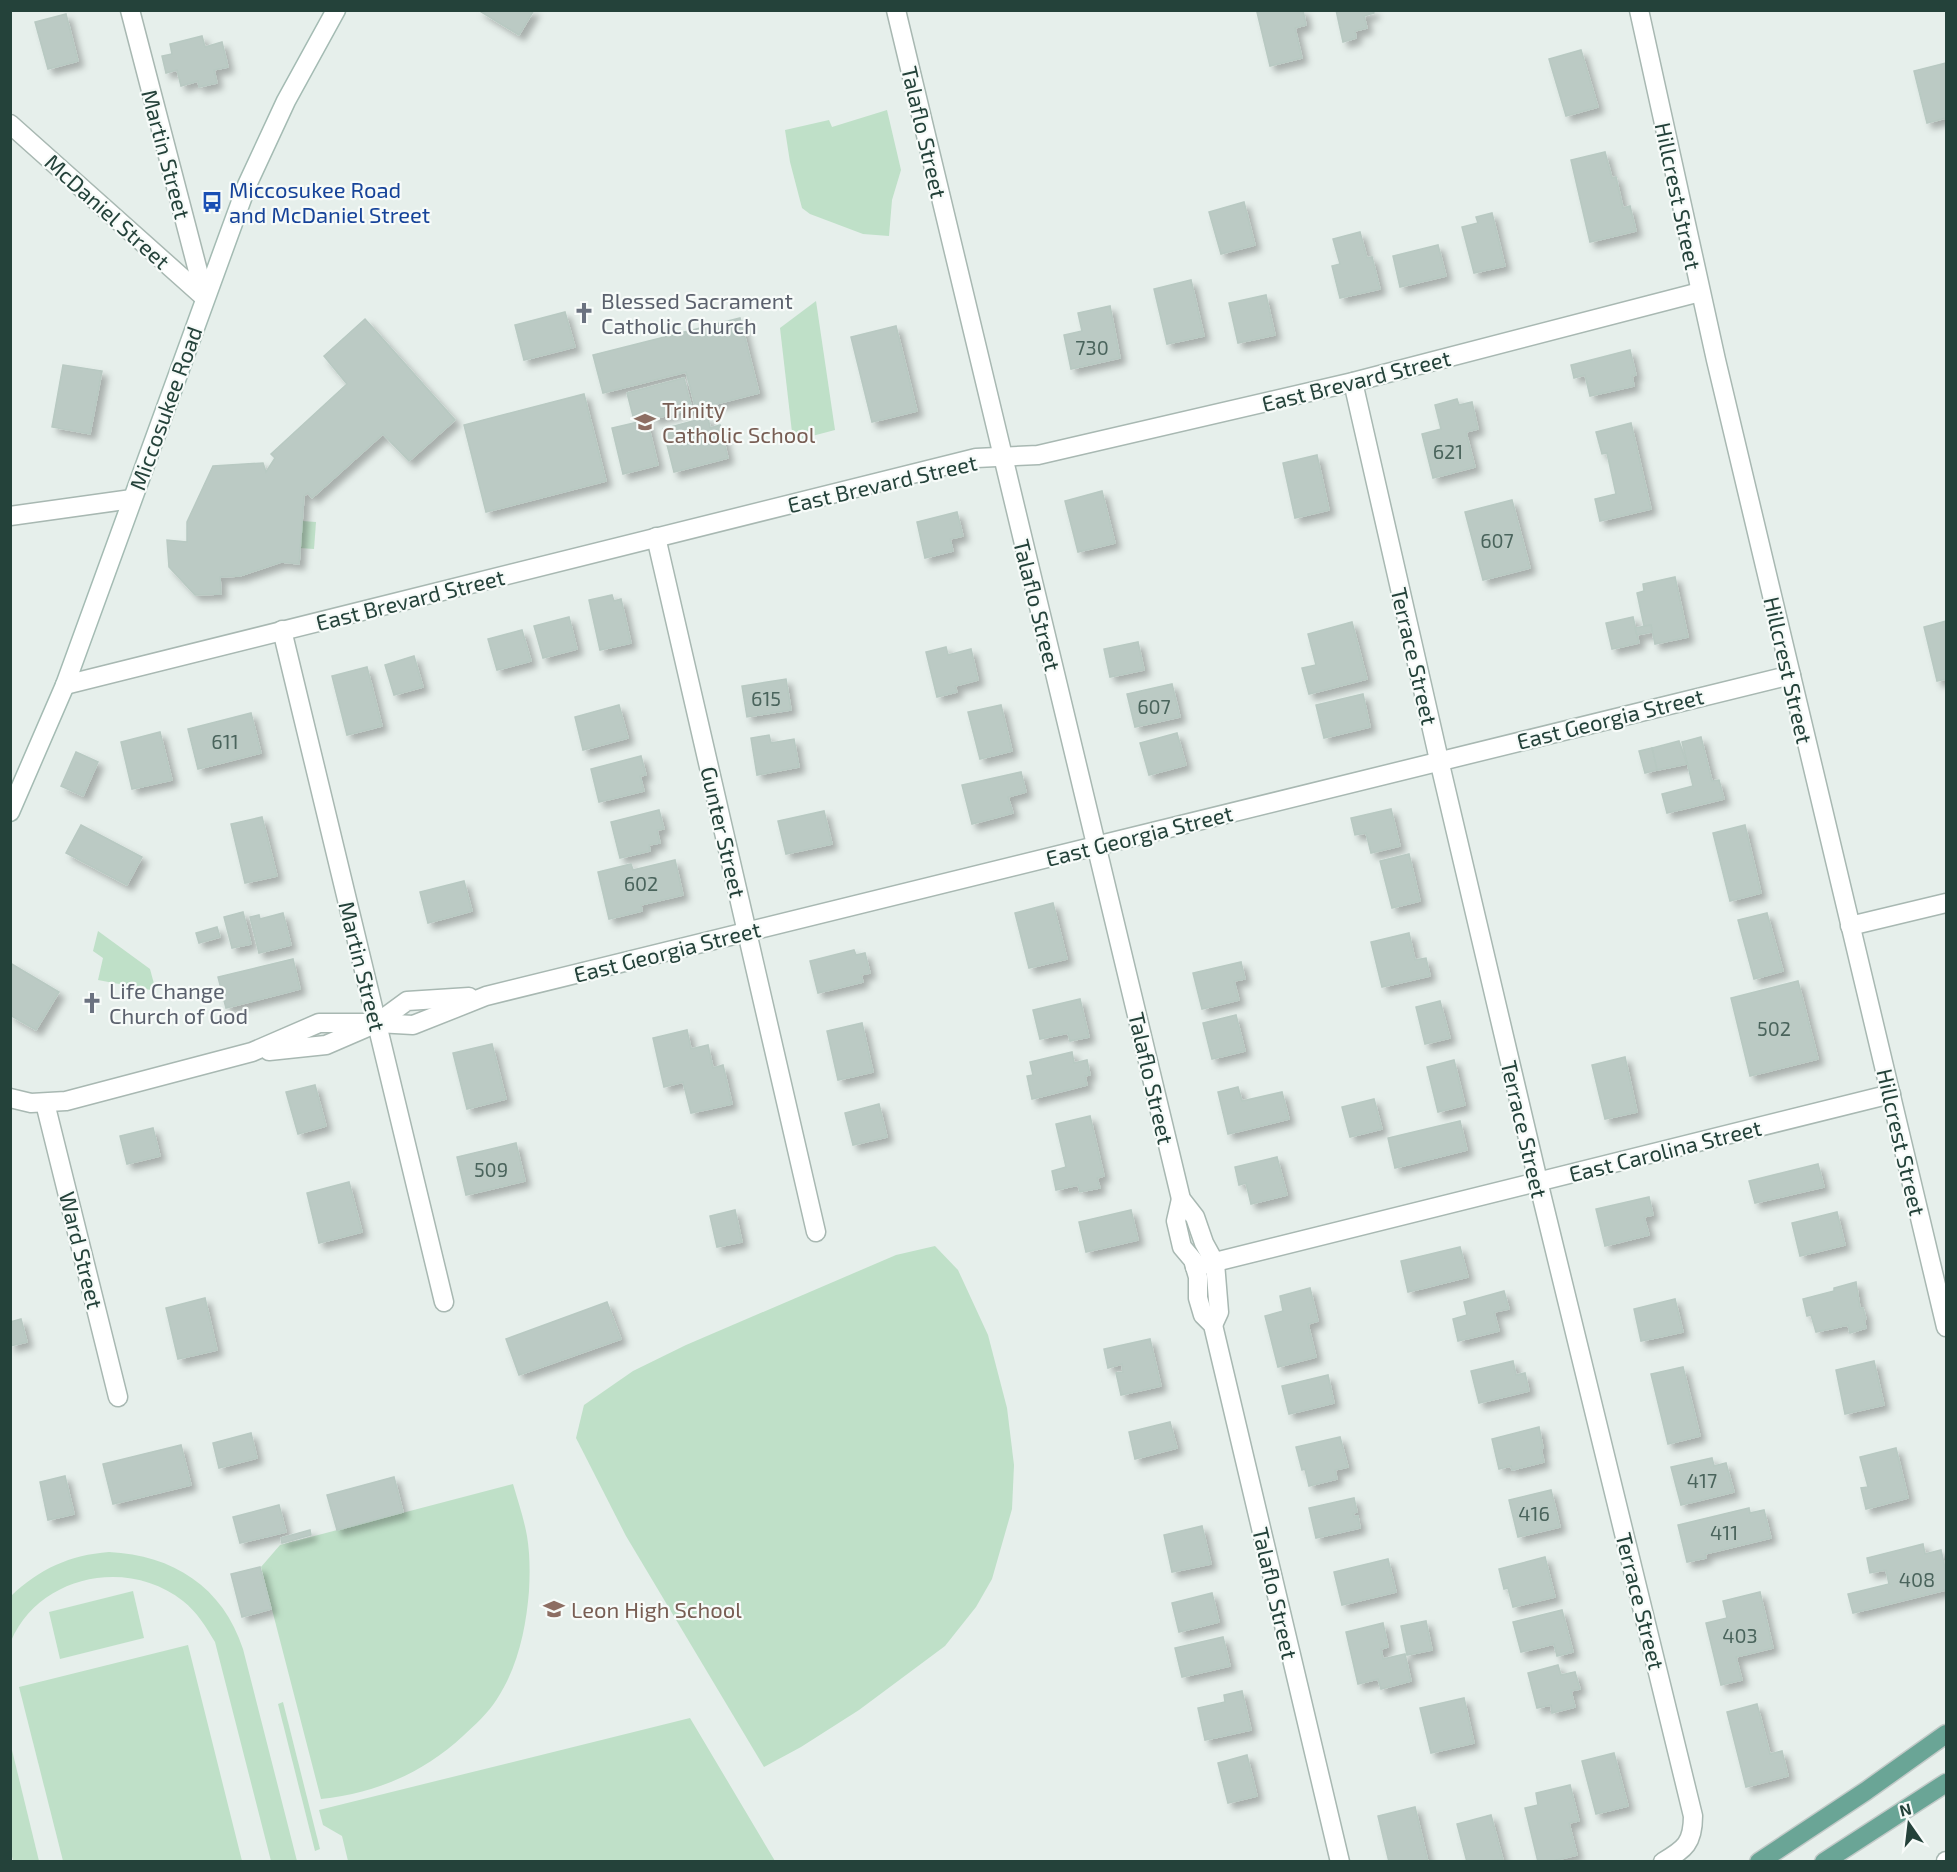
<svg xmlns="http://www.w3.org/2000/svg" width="1957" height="1872" viewBox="0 0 1957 1872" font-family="'Exo 2',sans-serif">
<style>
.green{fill:#bfe0c8}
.building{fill:#bbcac4;stroke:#b8c9c2;stroke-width:1.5;filter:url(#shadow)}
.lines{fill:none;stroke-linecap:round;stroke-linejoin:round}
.street-casing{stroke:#a8b8b2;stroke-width:21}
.secondary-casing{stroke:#a4bbb3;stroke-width:21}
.primary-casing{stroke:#c2cac8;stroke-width:21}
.street{stroke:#fff;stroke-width:18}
.secondary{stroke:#fff;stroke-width:18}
.primary{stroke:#6aa596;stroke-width:18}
.labels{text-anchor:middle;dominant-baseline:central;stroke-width:4.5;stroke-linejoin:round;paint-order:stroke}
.number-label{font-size:20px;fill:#4a645c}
.street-label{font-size:22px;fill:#24423a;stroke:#f7fbf9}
.transit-label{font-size:22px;fill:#164399;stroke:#f7fbf9;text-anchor:start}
.worship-label{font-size:22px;fill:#5b616d;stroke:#f7fbf9;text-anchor:start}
.education-label{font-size:22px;fill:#785e54;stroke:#f7fbf9;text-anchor:start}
</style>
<defs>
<filter id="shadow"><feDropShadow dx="5.5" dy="5.5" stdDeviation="3" flood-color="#0004"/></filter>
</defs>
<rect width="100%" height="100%" fill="#e6efeb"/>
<g class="green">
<path d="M887 110 901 170 892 200 889 236 863 234 810 214 802 208 790 162 785 130 829 120 832 127Z"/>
<path d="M816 301 835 430 793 441 780 328Z"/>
<path d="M302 521 316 522 314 549 300 548Z"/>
<path d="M98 931 150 969 156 991 98 980 103 958 93 951Z"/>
<path d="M935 1246 958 1270 988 1335 1007 1408 1014 1465 1012 1509 992 1579 976 1607 945 1646 859 1710 801 1747 764 1767 626 1536 576 1438 584 1405 633 1371 686 1345 896 1255Z"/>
<path d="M513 1484C518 1501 524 1519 527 1536 530 1554 530 1573 529 1591 526 1628 518 1667 497 1699 488 1713 475 1725 463 1736 423 1773 376 1793 321 1799L261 1567 280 1545Z"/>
<path d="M109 1552C173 1555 223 1587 243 1649L297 1861H271L215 1642C206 1627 197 1612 183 1601 128 1557 39 1575 11 1641V1596C39 1569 70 1555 109 1552Z"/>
<path d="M133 1591 144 1638 60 1659 49 1612Z"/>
<path d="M188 1645 242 1861H63L19 1687Z"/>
<path d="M283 1702 320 1849 315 1851 278 1704Z"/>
<path d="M690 1718 775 1861H348L342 1836 323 1825 319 1810Z"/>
<path d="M11 1746 39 1861H13L11 1852Z"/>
</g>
<g class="building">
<path d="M478 10H534L519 35Z"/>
<path d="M1265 10H1303L1306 25 1295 28 1302 58 1270 66 1257 12Z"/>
<path d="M1336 10H1373L1374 13 1364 16 1367 28 1355 31 1356 38 1343 42Z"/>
<path d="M66 14 78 61 48 69 35 22Z"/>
<path d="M202 36 205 47 222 42 228 67 214 70 217 83 199 87 198 81 181 86 177 70 166 73 162 56 172 54 170 44Z"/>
<path d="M1581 50 1598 107 1566 116 1549 59Z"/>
<path d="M1946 63V118L1927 123 1914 71Z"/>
<path d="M1605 152 1612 178 1616 177 1623 208 1630 206 1636 231 1590 242 1571 160Z"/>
<path d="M1244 202 1255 245 1221 254 1209 212Z"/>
<path d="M1492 213 1505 266 1474 273 1462 227 1478 223 1476 217Z"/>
<path d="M1360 232 1367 258 1372 257 1380 289 1340 298 1332 266 1340 264 1333 239Z"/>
<path d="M1438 245 1446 276 1400 287 1393 256Z"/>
<path d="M1191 280 1204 336 1167 344 1154 289Z"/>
<path d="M1266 295 1275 335 1238 343 1229 303Z"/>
<path d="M1110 306 1120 358 1071 369 1064 335 1082 331 1078 313Z"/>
<path d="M565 312 575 347 524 360 515 325Z"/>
<path d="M740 318 759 393 696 409 686 372 603 393 593 355Z"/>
<path d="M365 319 455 420 409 461 383 434 312 498 308 493 304 496 299 564 281 562 240 576 220 577 221 594 195 595 169 567 167 540 187 542V522L213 466 263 463 266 472 275 458 271 454 347 384 324 356Z"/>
<path d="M896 326 917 411 872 422 851 337Z"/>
<path d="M1630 350 1636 375 1632 376 1634 386 1590 396 1585 375 1574 378 1571 365Z"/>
<path d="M63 365 102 371 90 434 52 427Z"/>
<path d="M684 378 692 409 653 419 651 411 633 416 627 393Z"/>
<path d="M584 394 606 481 486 512 464 425Z"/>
<path d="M1457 399 1459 405 1472 402 1478 429 1466 432 1475 467 1433 478 1422 434 1441 429 1435 405Z"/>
<path d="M708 417 710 428 720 425 728 458 674 472 663 429Z"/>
<path d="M647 420 658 465 623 474 612 428Z"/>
<path d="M1631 423 1651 509 1600 521 1595 499 1616 494 1607 453 1602 454 1596 432Z"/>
<path d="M1317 455 1329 510 1295 518 1283 463Z"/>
<path d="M1102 491 1115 543 1078 552 1065 501Z"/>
<path d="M1512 500 1530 568 1483 580 1465 512Z"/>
<path d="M957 512 963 536 950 539 953 551 925 558 917 522Z"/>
<path d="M1675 577 1688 637 1655 644 1651 625 1644 626 1637 593 1644 591 1643 584Z"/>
<path d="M612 595 614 601 621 599 631 643 600 650 589 600Z"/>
<path d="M569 617 577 649 543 658 534 626Z"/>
<path d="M1633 617 1639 643 1612 649 1606 623Z"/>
<path d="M1946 621V679L1937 681 1924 627Z"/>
<path d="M1352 622 1367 679 1309 694 1302 668 1316 665 1308 634Z"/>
<path d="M1651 625 1652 632 1637 635 1635 628Z"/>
<path d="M522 630 531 661 497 670 488 639Z"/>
<path d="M1138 642 1144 670 1110 677 1104 649Z"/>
<path d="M946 647 948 655 971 649 978 680 955 686 957 692 937 697 926 652Z"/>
<path d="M414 656 423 687 394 695 385 665Z"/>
<path d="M367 667 382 726 347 735 332 676Z"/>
<path d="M786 679 791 710 747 717 742 686Z"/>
<path d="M1172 684 1180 717 1135 727 1127 694Z"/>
<path d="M1363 694 1370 727 1324 738 1316 705Z"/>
<path d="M619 705 628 738 583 750 575 717Z"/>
<path d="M1001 705 1012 751 980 759 968 712Z"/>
<path d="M251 713 261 753 198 769 188 729Z"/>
<path d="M160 732 172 780 132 789 121 742Z"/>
<path d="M1177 733 1186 765 1149 775 1140 743Z"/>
<path d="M769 735 771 743 794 739 799 767 757 775 751 738Z"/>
<path d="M1701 737 1712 781 1719 780 1724 799 1667 813 1662 794 1693 786 1682 742Z"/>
<path d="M1679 741 1687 764 1657 770 1652 748Z"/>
<path d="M1652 748 1657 770 1645 773 1639 751Z"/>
<path d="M76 752 98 762 83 796 61 786Z"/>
<path d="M641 756 646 775 640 776 644 791 599 802 591 769Z"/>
<path d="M1021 772 1026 792 1008 797 1013 813 972 824 962 785Z"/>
<path d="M1391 809 1400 846 1371 853 1366 833 1355 835 1351 818Z"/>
<path d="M659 810 664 829 657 830 660 843 649 845 650 851 620 858 611 822Z"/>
<path d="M824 811 832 844 786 854 778 821Z"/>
<path d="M262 817 277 876 245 883 231 824Z"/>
<path d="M81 825 142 857 127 885 66 853Z"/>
<path d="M1745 825 1761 893 1730 901 1713 833Z"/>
<path d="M1409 854 1420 901 1392 908 1380 861Z"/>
<path d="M675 860 683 895 641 905 642 911 609 919 598 872 631 864 633 870Z"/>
<path d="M464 881 472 911 428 923 420 892Z"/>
<path d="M1053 903 1067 959 1029 968 1015 913Z"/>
<path d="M243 912 251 944 232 948 224 917Z"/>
<path d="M283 913 291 945 259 953 250 917 259 915 260 919Z"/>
<path d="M1767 913 1783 971 1754 979 1738 920Z"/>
<path d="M217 927 220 937 199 943 196 933Z"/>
<path d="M1409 933 1415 960 1426 958 1430 976 1382 987 1371 942Z"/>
<path d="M854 950 856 955 865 953 870 973 861 975 863 982 818 993 810 961Z"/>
<path d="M293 959 300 989 226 1008 218 977Z"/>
<path d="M1241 962 1245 979 1234 981 1239 1000 1202 1009 1193 973Z"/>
<path d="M10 963 59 992 36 1030 10 1015Z"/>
<path d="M1798 981 1818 1059 1750 1076 1731 998Z"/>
<path d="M1080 999 1089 1037 1070 1041 1068 1033 1040 1039 1033 1010Z"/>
<path d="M1440 1001 1450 1038 1425 1044 1416 1007Z"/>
<path d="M1236 1015 1245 1051 1212 1059 1203 1023Z"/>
<path d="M862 1023 873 1072 838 1080 827 1031Z"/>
<path d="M687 1030 691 1049 708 1045 713 1068 723 1065 732 1104 691 1113 683 1082 664 1087 653 1038Z"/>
<path d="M492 1044 506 1099 467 1109 453 1053Z"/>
<path d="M1072 1052 1074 1063 1087 1060 1090 1075 1085 1076 1087 1085 1032 1099 1027 1076 1033 1075 1030 1062Z"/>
<path d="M1625 1057 1637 1112 1605 1119 1592 1065Z"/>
<path d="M1454 1060 1465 1105 1438 1112 1427 1067Z"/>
<path d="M315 1085 326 1126 298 1134 286 1092Z"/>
<path d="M1238 1087 1242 1101 1282 1092 1289 1119 1228 1134 1218 1092Z"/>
<path d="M1374 1099 1382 1129 1350 1137 1342 1107Z"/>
<path d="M879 1104 887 1137 853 1145 845 1113Z"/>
<path d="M1090 1116 1104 1176 1097 1178 1100 1188 1080 1192 1078 1185 1056 1190 1052 1171 1066 1167 1056 1124Z"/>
<path d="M1460 1121 1467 1150 1395 1168 1388 1138Z"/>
<path d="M153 1128 160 1156 127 1164 120 1136Z"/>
<path d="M516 1143 525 1181 466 1195 457 1157Z"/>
<path d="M1277 1157 1287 1195 1251 1204 1246 1183 1239 1185 1235 1167Z"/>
<path d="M1818 1164 1824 1187 1755 1203 1749 1181Z"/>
<path d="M349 1182 362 1232 319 1243 307 1193Z"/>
<path d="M1649 1197 1653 1215 1644 1217 1649 1235 1605 1246 1596 1209Z"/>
<path d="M735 1210 742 1242 717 1247 710 1216Z"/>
<path d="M1131 1210 1138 1240 1086 1252 1079 1222Z"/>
<path d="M1837 1212 1845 1245 1800 1256 1792 1223Z"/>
<path d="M1460 1247 1468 1277 1408 1292 1401 1261Z"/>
<path d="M1856 1282 1860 1308H1863L1866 1319 1864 1320 1866 1328 1850 1333 1848 1325 1816 1332 1811 1315 1807 1316 1803 1299 1834 1291V1288Z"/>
<path d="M1310 1288 1318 1321 1308 1324 1316 1357 1278 1367 1265 1316 1283 1311 1280 1296Z"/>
<path d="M1504 1291 1509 1309 1494 1312 1499 1331 1458 1341 1453 1319 1467 1315 1464 1302Z"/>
<path d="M205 1298 217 1350 178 1359 166 1308Z"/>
<path d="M1675 1299 1683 1332 1641 1341 1634 1309Z"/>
<path d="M607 1302 621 1339 519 1375 506 1339Z"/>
<path d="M21 1319 27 1342 10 1346V1322Z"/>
<path d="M1150 1339 1161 1386 1121 1395 1116 1373 1123 1372 1122 1364 1108 1368 1104 1349Z"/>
<path d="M1513 1361 1516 1375 1525 1373 1529 1391 1479 1403 1471 1371Z"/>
<path d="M1874 1361 1884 1405 1845 1414 1836 1370Z"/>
<path d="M1683 1367 1700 1436 1668 1444 1651 1374Z"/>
<path d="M1328 1375 1334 1403 1289 1414 1282 1386Z"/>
<path d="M1170 1422 1177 1448 1135 1459 1129 1432Z"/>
<path d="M1539 1427 1543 1448 1541 1449 1544 1462 1512 1470 1511 1466 1499 1469 1492 1439Z"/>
<path d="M251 1433 257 1458 219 1468 213 1443Z"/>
<path d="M1340 1437 1348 1467 1335 1470 1337 1479 1309 1486 1305 1469 1302 1470 1296 1447Z"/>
<path d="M181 1445 191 1485 113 1504 103 1464Z"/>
<path d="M1896 1448 1908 1498 1866 1509 1861 1488 1868 1487 1860 1457Z"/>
<path d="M1712 1458 1714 1466 1726 1463 1734 1492 1681 1505 1671 1467Z"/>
<path d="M65 1476 74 1514 48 1520 40 1482Z"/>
<path d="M394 1477 403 1512 337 1530 327 1495Z"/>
<path d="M1551 1490 1560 1527 1518 1537 1509 1500Z"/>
<path d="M1354 1498 1357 1512 1353 1513 1354 1517 1358 1516 1360 1528 1316 1538 1309 1508Z"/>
<path d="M279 1505 286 1532 240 1543 233 1517Z"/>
<path d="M1749 1508 1750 1513 1764 1510 1771 1538 1705 1554 1706 1558 1687 1562 1678 1525Z"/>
<path d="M1202 1526 1211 1564 1172 1572 1164 1535Z"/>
<path d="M310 1530 311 1535 282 1543 281 1538Z"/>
<path d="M1923 1544 1925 1554 1941 1550 1946 1573V1590L1853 1613 1848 1594 1889 1584 1886 1570 1870 1573 1867 1558Z"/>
<path d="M1545 1557 1555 1597 1513 1607 1508 1588 1504 1589 1499 1569Z"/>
<path d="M1388 1559 1396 1592 1342 1605 1334 1572Z"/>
<path d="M260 1567 271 1609 242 1617 231 1574Z"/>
<path d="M1760 1592 1773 1648 1736 1657 1742 1680 1721 1685 1706 1623 1727 1618 1723 1601Z"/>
<path d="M1212 1593 1219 1622 1179 1632 1172 1603Z"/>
<path d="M1562 1610 1573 1652 1557 1656 1554 1644 1521 1652 1513 1622Z"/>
<path d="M1426 1621 1432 1650 1407 1655 1401 1626Z"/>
<path d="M1383 1623 1388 1647 1381 1649 1383 1659 1405 1654 1411 1681 1381 1689 1378 1679 1358 1684 1346 1632Z"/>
<path d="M1223 1637 1230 1666 1182 1677 1175 1648Z"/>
<path d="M1558 1665 1561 1675 1575 1672 1580 1689 1571 1691 1575 1707 1552 1713 1551 1705 1537 1708 1528 1673Z"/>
<path d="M1242 1691 1251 1730 1205 1740 1198 1708 1225 1702 1224 1695Z"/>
<path d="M1464 1698 1474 1743 1431 1753 1420 1708Z"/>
<path d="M1757 1704 1770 1754 1782 1751 1788 1776 1746 1787 1727 1712Z"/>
<path d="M1614 1753 1628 1806 1596 1814 1582 1761Z"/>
<path d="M1247 1755 1257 1796 1228 1803 1218 1763Z"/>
<path d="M1570 1785 1579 1821 1569 1823 1577 1855 1548 1862H1538L1525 1808 1538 1805 1536 1793Z"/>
<path d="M1415 1807 1428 1862H1389L1378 1816Z"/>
<path d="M1491 1815 1503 1860 1467 1862 1457 1824Z"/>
</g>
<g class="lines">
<defs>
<g id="street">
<path d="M130 10 205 298"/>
<path d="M896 10 1181 1199 1195 1217 1204 1243 1215 1263 1219 1312 1213 1325"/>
<path d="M1639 10 1716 360 1946 1327"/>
<path d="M10 124 205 298"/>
<path d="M1353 382 1439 760 1538 1181 1693 1816C1693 1843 1685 1849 1663 1862"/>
<path d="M10 516 132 499"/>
<path d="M656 537 816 1232"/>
<path d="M282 630 444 1302"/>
<path d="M65 685 976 458 1038 455 1353 382 1700 292"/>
<path d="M1850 926 1946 903"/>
<path d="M269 1051 326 1045 377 1023 407 1001 469 997"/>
<path d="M10 1098 31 1103 66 1101 252 1052 319 1023H377L413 1025 486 996 1791 675"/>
<path d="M45 1103 118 1397"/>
<path d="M1181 1199 1176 1221 1182 1247 1193 1260 1198 1277V1298L1203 1315 1213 1325 1340 1862"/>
<path d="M1195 1267 1891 1094"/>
<path d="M1946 1862V1861"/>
</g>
<path id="secondary" d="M10 812 65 685 247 185 286 101 336 10"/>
<g id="primary">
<path d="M1759 1862 1866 1791 1946 1734"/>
<path d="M1824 1862 1946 1783"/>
</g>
</defs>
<use href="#street" class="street-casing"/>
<use href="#secondary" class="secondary-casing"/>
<use href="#primary" class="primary-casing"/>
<use href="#street" class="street"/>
<use href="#secondary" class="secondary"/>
<use href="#primary" class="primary"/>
</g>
<defs>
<symbol id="bus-bare" viewBox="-9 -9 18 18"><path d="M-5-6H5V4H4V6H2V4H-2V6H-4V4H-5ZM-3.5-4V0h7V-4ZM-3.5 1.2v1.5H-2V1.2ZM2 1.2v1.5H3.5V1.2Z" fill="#1a4fb4" stroke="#f7fbf9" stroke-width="2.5" paint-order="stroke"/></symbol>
<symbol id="church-bare" viewBox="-9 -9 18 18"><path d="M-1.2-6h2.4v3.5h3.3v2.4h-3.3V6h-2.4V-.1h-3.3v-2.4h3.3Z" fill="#6b7280" stroke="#f7fbf9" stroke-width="2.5" paint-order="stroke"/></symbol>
<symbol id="school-bare" viewBox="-9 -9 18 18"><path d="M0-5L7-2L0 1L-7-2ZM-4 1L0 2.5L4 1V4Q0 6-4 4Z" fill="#8d6e63" stroke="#f7fbf9" stroke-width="2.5" paint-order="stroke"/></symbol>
</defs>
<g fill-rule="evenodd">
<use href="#bus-bare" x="197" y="187" width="30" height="30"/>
<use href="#church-bare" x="569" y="298" width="30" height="30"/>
<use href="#school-bare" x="630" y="407" width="30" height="30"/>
<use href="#church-bare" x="77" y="988" width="30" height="30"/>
<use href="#school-bare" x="539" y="1594" width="30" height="30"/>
</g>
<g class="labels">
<g class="number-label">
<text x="1092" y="347">730</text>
<text x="1448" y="451">621</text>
<text x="1497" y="540">607</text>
<text x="766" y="698">615</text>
<text x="1154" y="706">607</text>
<text x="225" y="741">611</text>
<text x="641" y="883">602</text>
<text x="1774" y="1028">502</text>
<text x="491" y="1169">509</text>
<text x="1702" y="1480">417</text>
<text x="1534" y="1513">416</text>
<text x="1724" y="1532">411</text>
<text x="1917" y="1579">408</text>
<text x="1740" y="1635">403</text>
</g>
<g class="street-label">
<text transform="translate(925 132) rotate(77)">Talaflo Street</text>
<text transform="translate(167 154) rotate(75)">Martin Street</text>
<text transform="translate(1679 196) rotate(78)">Hillcrest Street</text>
<text transform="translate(108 211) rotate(42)">McDaniel Street</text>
<text transform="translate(1356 380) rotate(-14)">East Brevard Street</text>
<text transform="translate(165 408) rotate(-70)">Miccosukee Road</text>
<text transform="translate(882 483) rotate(-13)">East Brevard Street</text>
<text transform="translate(410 599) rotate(-14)">East Brevard Street</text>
<text transform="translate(1038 605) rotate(76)">Talaflo Street</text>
<text transform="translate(1415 656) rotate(77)">Terrace Street</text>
<text transform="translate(1789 670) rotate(77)">Hillcrest Street</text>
<text transform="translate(1610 718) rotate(-14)">East Georgia Street</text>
<text transform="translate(724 832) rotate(77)">Gunter Street</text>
<text transform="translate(1139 835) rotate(-14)">East Georgia Street</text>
<text transform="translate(667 951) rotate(-14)">East Georgia Street</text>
<text transform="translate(363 966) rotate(76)">Martin Street</text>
<text transform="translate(1152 1078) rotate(77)">Talaflo Street</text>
<text transform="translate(1525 1129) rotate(77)">Terrace Street</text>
<text transform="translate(1902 1142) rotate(77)">Hillcrest Street</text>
<text transform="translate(1665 1150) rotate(-14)">East Carolina Street</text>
<text transform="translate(82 1250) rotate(76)">Ward Street</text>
<text transform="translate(1276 1593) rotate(77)">Talaflo Street</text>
<text transform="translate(1641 1601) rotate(76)">Terrace Street</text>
</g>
<g class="transit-label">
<text x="229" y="189">Miccosukee Road<tspan x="229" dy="25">and McDaniel Street</tspan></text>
</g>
<g class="worship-label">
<text x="601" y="300">Blessed Sacrament<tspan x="601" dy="25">Catholic Church</tspan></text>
<text x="109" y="990">Life Change<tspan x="109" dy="25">Church of God</tspan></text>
</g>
<g class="education-label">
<text x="662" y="409">Trinity<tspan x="662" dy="25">Catholic School</tspan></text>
<text x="571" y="1609">Leon High School</text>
</g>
</g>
<rect width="1957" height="1872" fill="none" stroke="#24423a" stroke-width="24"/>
<g transform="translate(1909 1824) rotate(346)" stroke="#f7fbf9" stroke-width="4.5" paint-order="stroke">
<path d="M0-4.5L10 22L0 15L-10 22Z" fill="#24423a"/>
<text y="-9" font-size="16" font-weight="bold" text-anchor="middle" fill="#24423a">N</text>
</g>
</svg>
